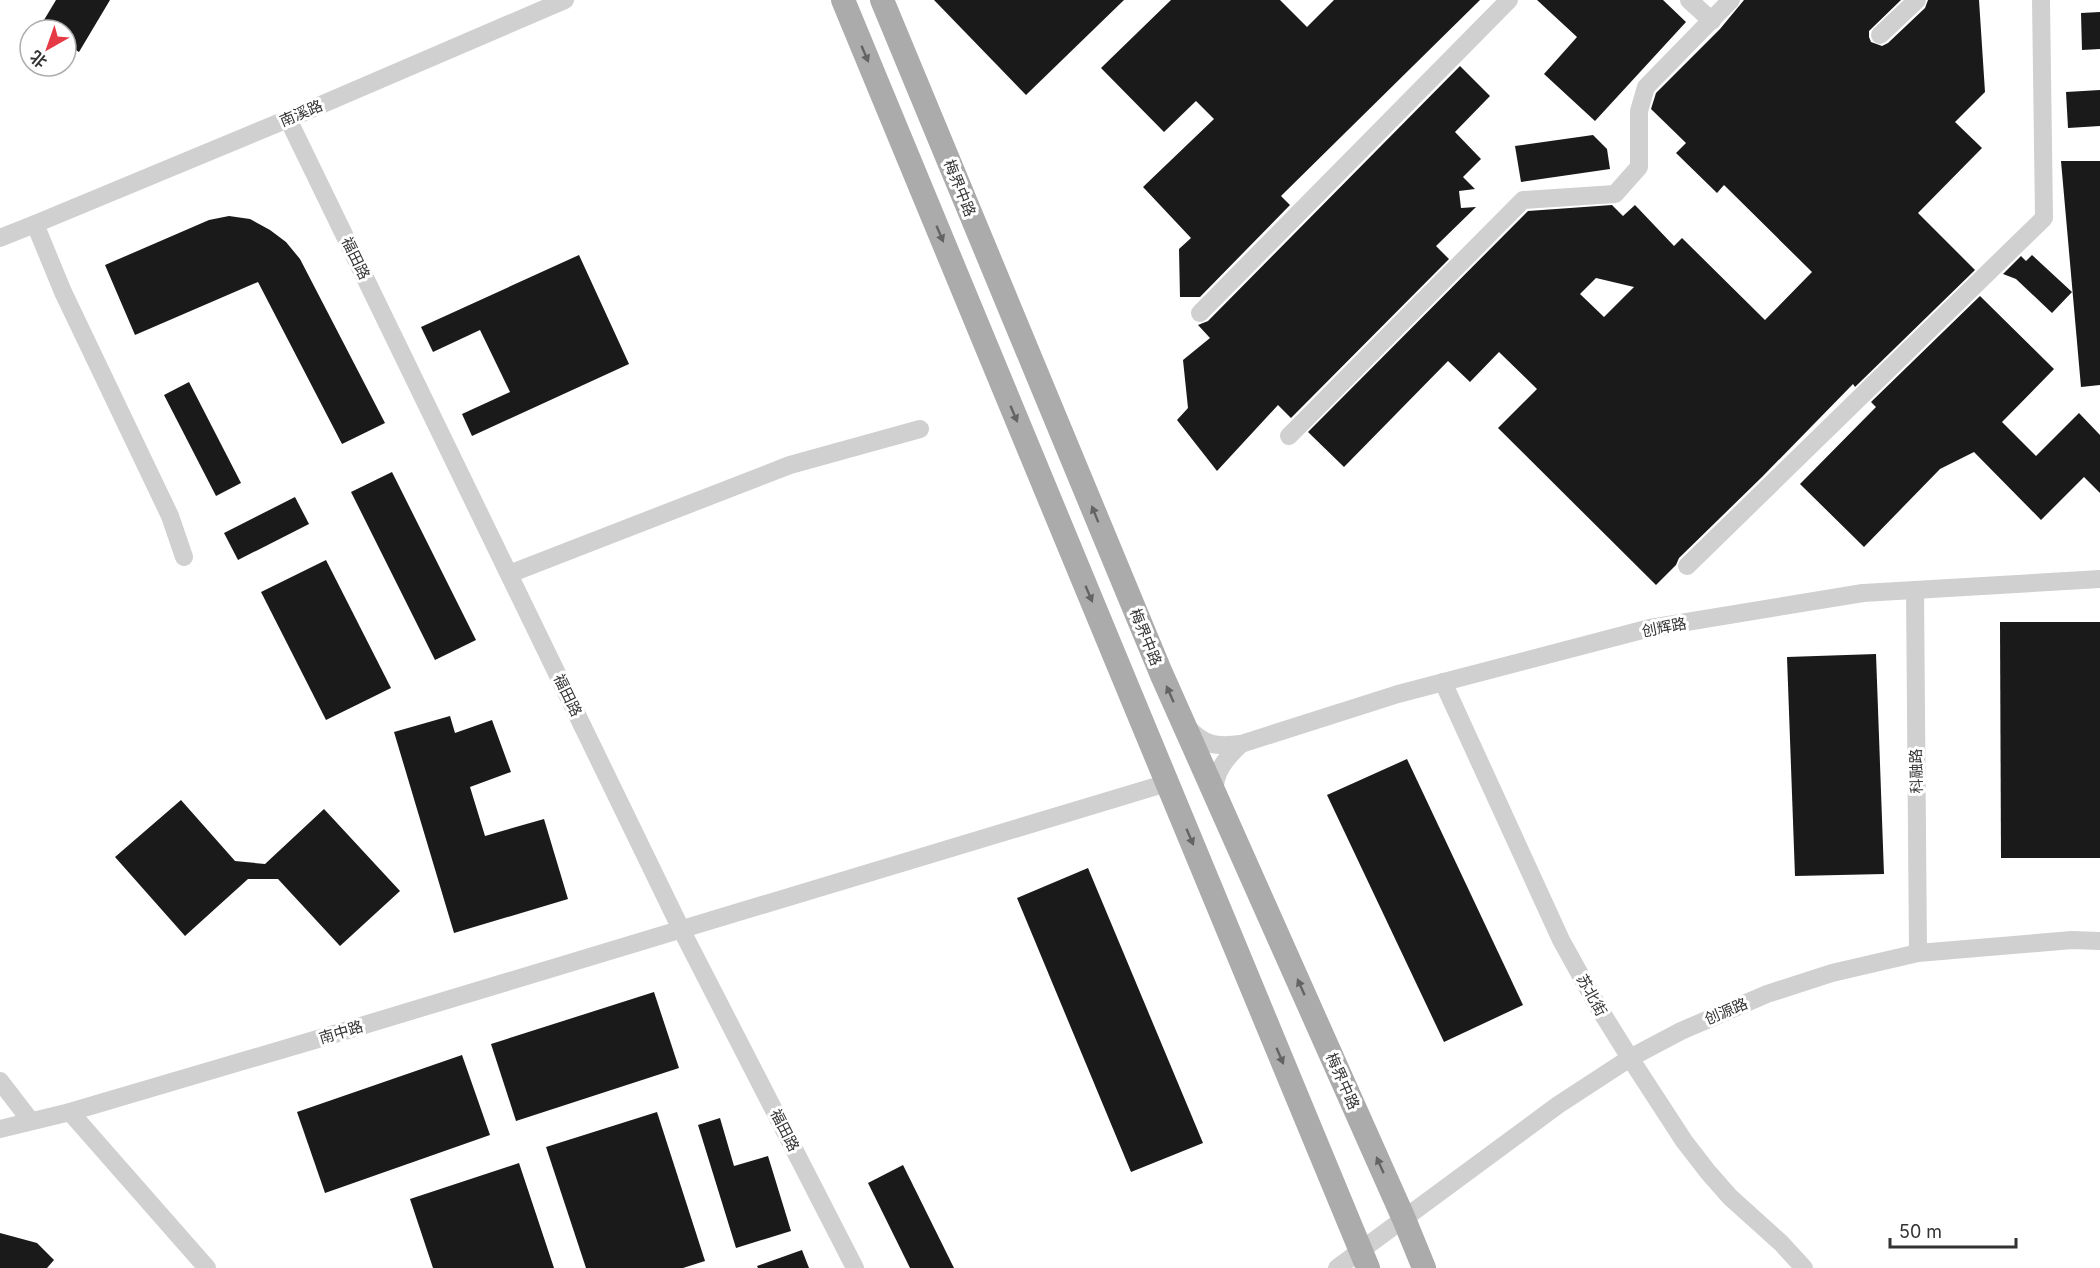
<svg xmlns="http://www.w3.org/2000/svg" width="2100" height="1268" viewBox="0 0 2100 1268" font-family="Inter,'Noto Sans SC',sans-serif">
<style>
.building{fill:#1a1a1a;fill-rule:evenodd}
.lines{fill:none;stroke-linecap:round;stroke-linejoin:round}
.minor{stroke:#d0d0d0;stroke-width:18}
.major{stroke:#ababab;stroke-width:24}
.oneway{fill:#636363}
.labels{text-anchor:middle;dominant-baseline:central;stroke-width:6;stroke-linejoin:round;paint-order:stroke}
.street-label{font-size:15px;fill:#333;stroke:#fff}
</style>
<rect width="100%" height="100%" fill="#fff"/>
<g class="building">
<path d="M56 0H110L79 52 66 44V30H38Z"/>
<path d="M934 0H1124L1026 95Z"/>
<path d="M1171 0H1280L1307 27 1334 0H1480L1281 196 1290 205 1200 297H1180L1179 249 1191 238 1143 187 1214 119 1196 101 1164 132 1101 68Z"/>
<path d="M1537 0H1663L1686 22 1595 121 1544 74 1577 37Z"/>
<path d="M1744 0H1901L1869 31V37L1871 42 1882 46 1888 43 1925 8 1928 0H1979L1985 92 1955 122 1982 148 1918 213 1975 270 1855 387 1853 384 1763 476 1679 558 1676 565 1656 585 1498 428 1537 389 1499 352 1470 382 1448 361 1344 467 1308 432 1528 211 1612 205 1623 216 1635 205 1674 246 1682 238 1765 320 1812 272 1724 185 1717 193 1676 153 1686 143 1651 109 1656 93 1720 29ZM1596 278 1634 287 1604 317 1580 294Z"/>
<path d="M2100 12V49L2082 50 2081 13Z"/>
<path d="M1460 66 1490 96 1455 132 1481 159 1463 177 1475 189 1459 191 1461 208 1476 207 1436 246 1449 259 1291 418 1278 405 1217 471 1177 420 1188 408 1183 360 1210 338 1198 325 1208 321Z"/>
<path d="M2100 90V126L2068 128 2066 92Z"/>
<path d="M1593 135 1607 149 1610 169 1521 182 1515 146Z"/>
<path d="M2061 161H2100V385L2081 387Z"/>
<path d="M229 216 250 219 270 230 286 242 300 259 385 423 342 444 258 282 135 335 105 265 209 220Z"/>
<path d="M579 255 629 364 472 436 462 414 510 392 480 330 433 352 421 327Z"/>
<path d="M2032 255 2072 292 2052 313 2016 279 2003 274 2021 256 2026 261Z"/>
<path d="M1980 296 2054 369 2002 422 2036 456 2079 413 2100 435V493L2084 477 2041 520 1974 452 1940 469 1864 547 1800 484 1876 407 1871 402Z"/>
<path d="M189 382 241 483 216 496 164 395Z"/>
<path d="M392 472 476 640 435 660 351 492Z"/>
<path d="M295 497 309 524 238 560 224 533Z"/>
<path d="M326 560 391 688 326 720 261 592Z"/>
<path d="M2000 622H2100V858H2001Z"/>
<path d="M1876 654 1884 874 1795 876 1787 657Z"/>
<path d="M450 716 455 733 492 720 511 772 470 787 485 836 544 819 568 899 454 933 394 732Z"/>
<path d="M1407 759 1523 1005 1444 1042 1327 795Z"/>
<path d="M181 800 235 861 265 864 324 809 400 891 340 946 278 879H248L185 936 115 857Z"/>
<path d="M1088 868 1203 1143 1131 1172 1017 898Z"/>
<path d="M654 992 679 1068 516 1121 491 1044Z"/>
<path d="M462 1055 490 1135 325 1193 297 1112Z"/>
<path d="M657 1112 705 1261 683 1268H586L546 1147Z"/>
<path d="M720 1118 734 1166 768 1156 791 1231 736 1248 698 1125Z"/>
<path d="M519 1163 554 1268H433L410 1199Z"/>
<path d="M903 1165 954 1268H910L868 1183Z"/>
<path d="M0 1233 37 1243 54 1260 47 1268H0Z"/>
<path d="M802 1250 809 1268H758L757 1266Z"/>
</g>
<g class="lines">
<g class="minor">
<path d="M1689 0 1712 21"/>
<path d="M1880 35 1917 0"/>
<path d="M288 119 681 929 855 1268"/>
<path d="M0 238 35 224"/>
<path d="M1200 313 1509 0"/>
<path d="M1289 436 1523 200 1615 194 1639 167V111L1646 87 1731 0"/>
<path d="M184 557 170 516 63 292 35 224 288 119 565 0"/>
<path d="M1687 566 2044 218 2041 0"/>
<path d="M509 574 790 465 920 429"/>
<path d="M1915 590 1918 953"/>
<path d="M1443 682 1561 940 1597 1005 1630 1058 1684 1141 1708 1172 1730 1197 1781 1243 1804 1268"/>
<path d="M1187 727C1205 746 1216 747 1241 744 1225 759 1215 771 1214 793"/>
<path d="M1241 744 1398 694 1650 628 1863 593 2100 579"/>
<path d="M0 1081 30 1120"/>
<path d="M70 1112 207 1268"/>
<path d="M0 1129 70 1112 311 1041 1167 783"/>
<path d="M1337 1268 1558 1105 1630 1058 1681 1031 1767 994 1832 973 1918 953 2072 940 2100 941"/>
</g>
<g class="major">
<path d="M843 0 1368 1268"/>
<path d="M882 0 1161 673 1404 1219 1424 1268"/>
</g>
</g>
<defs><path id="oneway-solid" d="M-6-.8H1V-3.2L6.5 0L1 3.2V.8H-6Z" transform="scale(1.5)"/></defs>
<g class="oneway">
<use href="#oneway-solid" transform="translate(865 54) rotate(67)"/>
<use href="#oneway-solid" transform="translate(940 234) rotate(67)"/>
<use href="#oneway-solid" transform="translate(1014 414) rotate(67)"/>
<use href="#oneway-solid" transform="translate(1095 514) rotate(-112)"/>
<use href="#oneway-solid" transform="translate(1089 594) rotate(67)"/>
<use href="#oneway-solid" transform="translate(1170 694) rotate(-114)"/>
<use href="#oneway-solid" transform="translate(1190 837) rotate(67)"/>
<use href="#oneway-solid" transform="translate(1301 987) rotate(-114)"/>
<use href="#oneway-solid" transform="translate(1280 1056) rotate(67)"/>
<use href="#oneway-solid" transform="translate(1380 1165) rotate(-114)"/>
</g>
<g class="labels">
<g class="street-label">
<text transform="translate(301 113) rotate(-23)">南溪路</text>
<text transform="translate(960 188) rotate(68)">梅界中路</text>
<text transform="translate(356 258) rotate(64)">福田路</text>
<text transform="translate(1664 627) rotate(-11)">创辉路</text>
<text transform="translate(1146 637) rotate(68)">梅界中路</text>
<text transform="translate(568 695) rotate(64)">福田路</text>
<text transform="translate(1916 771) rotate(-91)">科融路</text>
<text transform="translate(1592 995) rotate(61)">苏北街</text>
<text transform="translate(1726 1011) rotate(-23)">创源路</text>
<text transform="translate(341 1032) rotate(-17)">南中路</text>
<text transform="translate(1343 1081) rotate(66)">梅界中路</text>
<text transform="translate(785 1130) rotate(63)">福田路</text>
</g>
</g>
<g transform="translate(48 48) rotate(220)"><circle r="28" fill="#ffffff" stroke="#adadad" stroke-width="1.5"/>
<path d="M0-4.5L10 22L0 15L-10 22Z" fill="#e63946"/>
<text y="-9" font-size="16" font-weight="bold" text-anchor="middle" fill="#333333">北</text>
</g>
<path d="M1890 1238v9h126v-9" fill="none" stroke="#333333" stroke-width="3"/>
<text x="1899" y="1238" font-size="18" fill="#333333" stroke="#ffffff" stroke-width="4.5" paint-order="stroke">50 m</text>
</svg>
